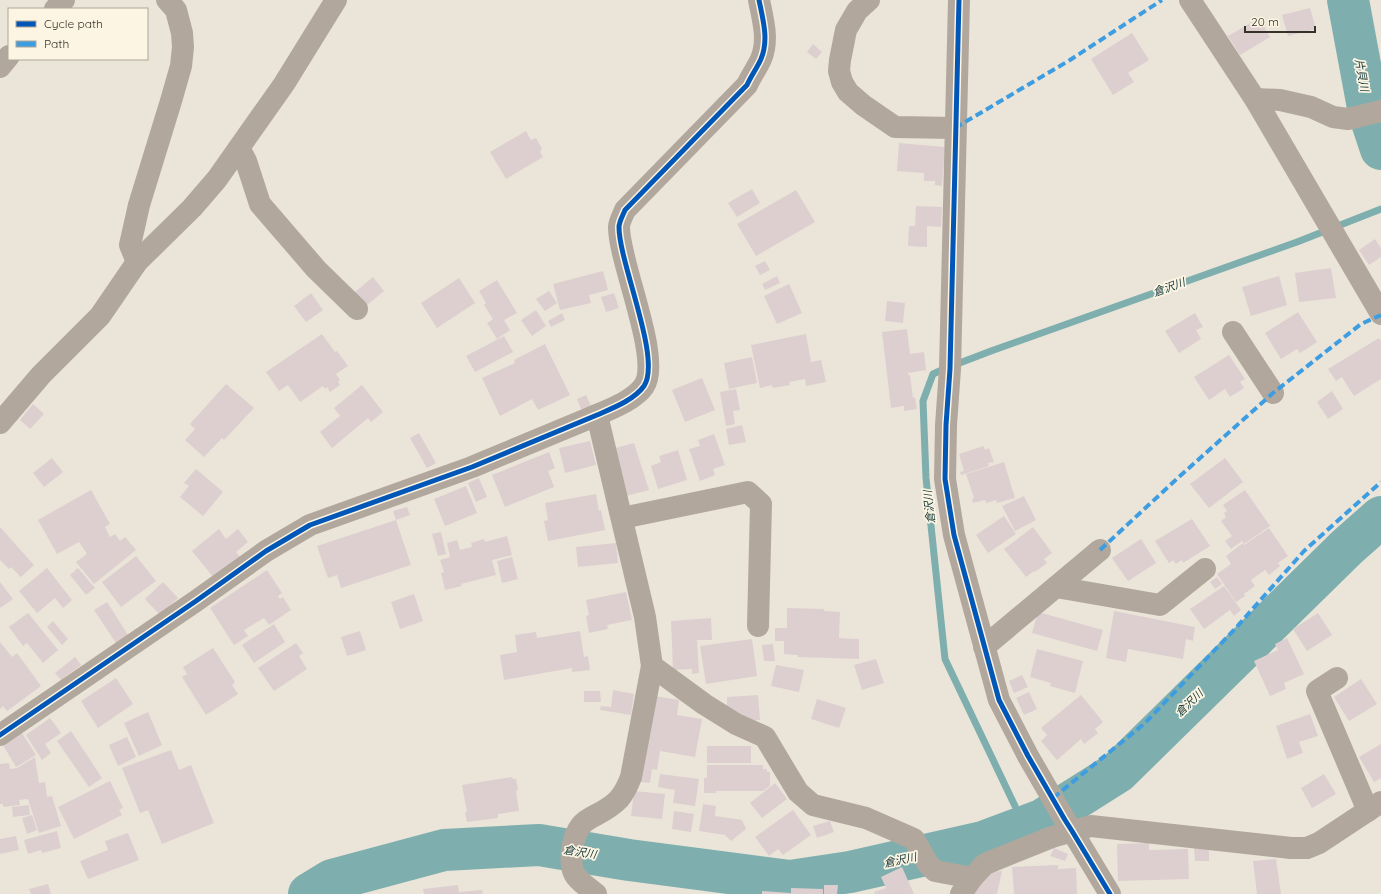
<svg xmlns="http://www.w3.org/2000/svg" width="1381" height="894" viewBox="0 0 1381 894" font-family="Quicksand,'Noto Sans JP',sans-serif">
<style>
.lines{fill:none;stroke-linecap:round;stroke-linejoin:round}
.stream{stroke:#7eafae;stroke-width:7}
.river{stroke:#7eafae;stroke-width:42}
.building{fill:#ddcfcf}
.street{stroke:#b2a79d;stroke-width:22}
.quiet{stroke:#3e9de1;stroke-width:4;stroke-dasharray:8 4;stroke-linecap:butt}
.cycleway-casing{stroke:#fdf5e3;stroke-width:8}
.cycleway{stroke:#0057b8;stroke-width:5}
.labels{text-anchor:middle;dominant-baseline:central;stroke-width:3.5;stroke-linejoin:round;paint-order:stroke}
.water-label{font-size:11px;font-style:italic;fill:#113537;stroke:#fdf5e3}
</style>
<rect width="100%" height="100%" fill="#ebe5d9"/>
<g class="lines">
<g class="stream">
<path d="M957 364 991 351 1297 242 1381 209"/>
<path d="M944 369 933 374 923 401 926 478 945 659 1015 806"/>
</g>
<g class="river">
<path d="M1348 0 1369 113 1381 149"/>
<path d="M309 894 332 880 444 850 539 845 629 860 790 881 850 872 983 842 1042 820 1118 772 1347 547 1381 517"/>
</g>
</g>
<g class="building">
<path d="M1310 8 1316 29 1288 36 1282 15Z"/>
<path d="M1259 18 1270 37 1240 55 1228 36Z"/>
<path d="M1132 33 1149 60 1128 73 1134 82 1113 95 1091 59Z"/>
<path d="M813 44 822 52 816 59 807 52Z"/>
<path d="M526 131 531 140 536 138 542 149 540 152 543 157 506 179 490 152Z"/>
<path d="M899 143 945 147 942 186 935 185V181H924V173L897 171Z"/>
<path d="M752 189 760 203 737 217 728 203Z"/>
<path d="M796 190 815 222 756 256 737 224Z"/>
<path d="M916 206 942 207 941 227 927 226V247L908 246 909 226H915Z"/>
<path d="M1375 239 1381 248V257L1369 265 1359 250Z"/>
<path d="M765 261 770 270 760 275 755 266Z"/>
<path d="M1331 268 1336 298 1299 302 1295 273Z"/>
<path d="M603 271 608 290 589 295 591 303 560 310 553 284Z"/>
<path d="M777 276 780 283 765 290 762 284Z"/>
<path d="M1279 276 1287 305 1251 316 1242 287Z"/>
<path d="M373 277 384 291 366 306 355 292Z"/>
<path d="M459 278 475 303 437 328 421 303Z"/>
<path d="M497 280 517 313 504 320 510 330 497 339 487 323 493 319 484 305 486 303 479 291Z"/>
<path d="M789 284 802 313 777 324 764 296Z"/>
<path d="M549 291 557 303 545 311 536 299Z"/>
<path d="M311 293 323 310 306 322 294 306Z"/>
<path d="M614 293 619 308 606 312 601 297Z"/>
<path d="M887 301 905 303 903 323 885 321Z"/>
<path d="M536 310 546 326 532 336 521 320Z"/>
<path d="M1298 312 1317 342 1300 353 1297 349 1281 359 1265 333Z"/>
<path d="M562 313 565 320 551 327 548 321Z"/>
<path d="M1195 313 1203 327 1196 330 1201 339 1179 353 1165 331Z"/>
<path d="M907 329 910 354 924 352 926 370 908 373V375H910L913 398 915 397 917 409 904 411V406L891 408 882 332Z"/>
<path d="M322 334 335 352 337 351 348 366 336 374 340 380 338 382 340 385 330 392 327 387 325 389 323 386 300 402 288 385 279 391 266 372Z"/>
<path d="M806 334 811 362 821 360 826 382 806 386 805 379 789 382 790 385 773 388 772 385 760 388 751 345Z"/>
<path d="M504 336 513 352 475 372 466 356Z"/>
<path d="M1379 338 1381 341V379L1354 396 1342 377 1336 381 1328 369Z"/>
<path d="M545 344 570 395 538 410 532 399 500 416 482 378 515 363 514 360Z"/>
<path d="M1229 355 1245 379 1240 382 1244 388 1230 397 1225 389 1209 400 1194 377Z"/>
<path d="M752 357 757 383 729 389 724 363Z"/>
<path d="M702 378 715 410 685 422 672 390Z"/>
<path d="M226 384 254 408 224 440 222 438 204 457 185 440 195 429 190 424Z"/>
<path d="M362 385 383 412 371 422 368 418 332 448 320 432 340 416 334 408Z"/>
<path d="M736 389 740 410 733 411 735 424 726 426 720 392Z"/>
<path d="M1332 391 1343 409 1328 419 1317 402Z"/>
<path d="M586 395 591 406 582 411 577 399Z"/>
<path d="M33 404 44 414 30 429 20 420Z"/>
<path d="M742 425 746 442 729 445 726 429Z"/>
<path d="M419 433 436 463 427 468 410 438Z"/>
<path d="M714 434 725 465 713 469 715 475 700 481 689 449 700 446 698 440Z"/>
<path d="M590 441 596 465 565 473 559 448Z"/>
<path d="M634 443 649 490 626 496 612 449Z"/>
<path d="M984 446 985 450 989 448 994 462 988 463 989 466 961 475 960 472 964 471 959 454Z"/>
<path d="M678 450 687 480 658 489 651 466 661 462 659 456Z"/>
<path d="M549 452 555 468 548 471 554 487 505 507 492 475Z"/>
<path d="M52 458 63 472 44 487 33 473Z"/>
<path d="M1225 458 1243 482 1209 508 1190 484Z"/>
<path d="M1004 462 1015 498 997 503 996 500 986 503 985 500 973 503 972 499 974 498 966 474Z"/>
<path d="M196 469 223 492 203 516 180 497 189 486 184 483Z"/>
<path d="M479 478 487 497 476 502 468 483Z"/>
<path d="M466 486 477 513 445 526 434 499Z"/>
<path d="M91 490 110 524 105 527 110 537 115 534 120 541 125 537 136 550 94 584 76 562 87 554 79 542 57 554 38 520Z"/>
<path d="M1245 490 1270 526 1244 544 1242 541 1231 549 1225 541 1232 536 1221 521 1226 517 1224 513 1227 511 1223 505Z"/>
<path d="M596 494 599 511 601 510 605 530 548 541 544 521 548 520 545 503Z"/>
<path d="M1024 496 1036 520 1015 531 1002 506Z"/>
<path d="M407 507 410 515 396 520 411 565 341 588 337 575 328 578 317 546 396 520 393 511Z"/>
<path d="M1004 516 1016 534 988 553 976 535Z"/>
<path d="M1192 519 1210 546 1183 563 1182 560 1176 564 1173 560 1169 563 1155 541Z"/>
<path d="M0 527 34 565 21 577 11 567 9 569 0 560Z"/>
<path d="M1033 527 1052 553 1044 559 1047 563 1035 572 1034 571 1026 577 1004 549Z"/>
<path d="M1269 528 1288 556 1278 563 1280 566 1269 575 1265 570 1251 580 1255 586 1244 594 1245 596 1236 602 1217 574 1231 564 1226 556 1243 543 1244 545Z"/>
<path d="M219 529 226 539 238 529 248 542 236 552 240 557 214 578 192 551Z"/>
<path d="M441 532 446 554 438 556 432 534Z"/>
<path d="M507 536 512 555 492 560 496 575 461 584 462 586 445 590 441 573 444 572 440 560 450 557 447 543 457 540 460 550 472 547 471 543 484 539 485 542Z"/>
<path d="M1141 539 1156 563 1128 581 1112 558Z"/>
<path d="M616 543 618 563 578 567 576 547Z"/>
<path d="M136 556 156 581 121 607 102 582Z"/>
<path d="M512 557 518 579 502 583 497 561Z"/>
<path d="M47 568 72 600 63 608 55 598 37 613 19 591Z"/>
<path d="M78 568 95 588 86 595 70 575Z"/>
<path d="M267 570 282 593 278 596 280 599 283 597 291 610 269 625 264 618 244 630 248 636 234 645 210 608Z"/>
<path d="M1217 577 1222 584 1215 589 1210 582Z"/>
<path d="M0 582 13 599 0 608Z"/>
<path d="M163 582 178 598 160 615 145 599Z"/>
<path d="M1224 586 1241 610 1234 616 1230 610 1204 629 1190 609Z"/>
<path d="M626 592 632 620 607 625 608 629 589 633 586 616 589 615 586 600Z"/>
<path d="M414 594 423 621 400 629 391 602Z"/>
<path d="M107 602 128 635 116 643 94 610Z"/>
<path d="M787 608 824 609V611L840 612 839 638 859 639V659L798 657V655L784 654V641H775V628H787Z"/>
<path d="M1114 611 1195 627 1193 641 1186 639 1183 659 1128 649 1126 662 1106 658Z"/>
<path d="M1038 612 1103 630 1097 651 1032 633Z"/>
<path d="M28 613 58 650 43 663 27 643 23 646 9 627Z"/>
<path d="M1318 613 1332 635 1307 651 1293 629Z"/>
<path d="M711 618 712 640H697L699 673 692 674V669L673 670 671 621Z"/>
<path d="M53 621 68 639 62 645 47 627Z"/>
<path d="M274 624 285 642 254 663 242 645Z"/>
<path d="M360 631 366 650 347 656 341 637Z"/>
<path d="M580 631 584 657 588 656 590 670 572 672V668L504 680 500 655 517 652 515 635 536 632 537 638Z"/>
<path d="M1287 638 1304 674 1284 683 1286 689 1270 696 1254 661 1278 650 1275 644Z"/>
<path d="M752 639 757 676 706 684 700 646Z"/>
<path d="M0 642 12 657 17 653 41 686 7 711 3 706 0 709Z"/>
<path d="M296 643 303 653 299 656 307 669 274 691 258 668Z"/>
<path d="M773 644 775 661H764L762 645Z"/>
<path d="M213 648 235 682 232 685 238 694 206 715 182 677 187 674 183 667Z"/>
<path d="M1037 649 1083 661 1075 693 1050 686 1051 683 1030 677Z"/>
<path d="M75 657 81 665 61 680 55 673Z"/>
<path d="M876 659 884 683 862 690 854 665Z"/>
<path d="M776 665 804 670 799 692 771 686Z"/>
<path d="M1022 675 1028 687 1014 693 1009 681Z"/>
<path d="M116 678 133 704 98 728 81 701Z"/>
<path d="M1361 679 1377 704 1349 721 1334 697Z"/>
<path d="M613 690 634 694 631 715 600 710 601 706 611 707Z"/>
<path d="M584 691H600L601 702H584Z"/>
<path d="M1029 692 1037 709 1024 715 1016 698Z"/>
<path d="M758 695 760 720 747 721 727 707V697Z"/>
<path d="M1081 695 1103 722 1095 729 1098 733 1084 744 1081 739 1057 760 1041 741 1047 735 1041 728Z"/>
<path d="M655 696 679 700 677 715 702 719 695 757 660 751 657 770 652 769 650 783 640 782Z"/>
<path d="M817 699 846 708 839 728 811 719Z"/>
<path d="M148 712 162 745 139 756 124 723Z"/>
<path d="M1310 714 1318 736 1299 742 1303 753 1287 759 1276 726Z"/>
<path d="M50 718 61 733 45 744 51 753 42 760 26 735Z"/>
<path d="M71 731 102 778 89 787 57 741Z"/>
<path d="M22 733 36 755 16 767 3 745Z"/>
<path d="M127 737 136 757 118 766 109 745Z"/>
<path d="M1381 744V778L1374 782 1359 757Z"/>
<rect x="707" y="746" width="44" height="17"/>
<path d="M171 750 179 770 191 765 214 823 162 844 148 810 140 813 122 768Z"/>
<path d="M35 757 39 783 45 782 47 797 52 796 61 826 39 833 28 799 19 800 20 805 3 807V804H0V764L9 763 10 769 17 768Z"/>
<path d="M707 765H763V769H767V772H770V786L763 791H716V793H704V778H707Z"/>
<path d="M660 774 699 779 695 806 673 803 675 790 658 787Z"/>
<path d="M1324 774 1336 794 1312 808 1301 788Z"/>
<path d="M512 777 513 779H516L518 790 516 791 519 811 498 814V818L467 822 465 812H467L462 785Z"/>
<path d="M110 781 123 808 119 810 122 815 74 839 58 807Z"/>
<path d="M775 783 787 799 762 818 750 803Z"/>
<path d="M634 791 665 794 662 819 631 816Z"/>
<path d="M703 804 716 806 715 816 742 820 746 829 731 841 725 835 699 831Z"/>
<path d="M29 805 30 815 13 817 12 807Z"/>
<path d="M793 810 811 835 783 855 778 849 769 856 755 837Z"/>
<path d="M674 811 694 814 691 832 672 829Z"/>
<path d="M32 815 37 830 27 834 22 818Z"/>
<path d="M830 821 834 832 817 838 813 826Z"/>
<path d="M57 831 61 848 42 853 41 850 28 854 24 840Z"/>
<path d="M128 833 139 860 88 879 80 861 108 850 105 841Z"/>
<path d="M16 836 19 850 0 854V839Z"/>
<path d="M1149 843V850L1188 849 1189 879 1118 881 1117 844Z"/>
<path d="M1054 848 1068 854 1065 861 1050 856Z"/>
<path d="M1194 848H1209V861H1195Z"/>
<path d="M1276 859 1281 894H1257L1253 861Z"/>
<path d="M1058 865V869L1076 868 1077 894H1014L1012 867Z"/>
<path d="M902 867 914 894H875L874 892 886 888 881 877Z"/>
<path d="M1002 871 997 894H970L985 872Z"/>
<path d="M48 884 51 894H31L29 889Z"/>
<path d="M458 885 459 892 482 890 483 894H424L423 889Z"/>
<path d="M824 885H838L837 894H824Z"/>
<path d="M791 888 823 889V894H762V891L791 893Z"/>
</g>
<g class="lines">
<g class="street">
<path d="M869 0 857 11 846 30 840 60 839 71 842 82 848 92 863 105 895 127 955 128"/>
<path d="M959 0 950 369 946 425 945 479 954 535 999 700 1028 756 1065 820 1072 831 1110 894"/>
<path d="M1190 0 1255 99 1381 314"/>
<path d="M55 9 64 0"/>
<path d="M0 67 9 56"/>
<path d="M1255 99 1280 100 1311 107 1333 117 1348 119 1381 111"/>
<path d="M239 148 246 161 260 204 316 269 357 309"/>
<path d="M137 262 130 245 139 205 171 101 181 66 183 47 182 33 176 10 167 0"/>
<path d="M1233 332 1273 393"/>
<path d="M597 415 645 617 652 666 704 704 736 724 765 737 798 792 813 805 866 818 914 839 928 864 935 871 972 878"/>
<path d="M0 423 41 375 100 316 137 262 192 208 217 179 284 84 336 0"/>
<path d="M622 518 748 492 761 504 758 626"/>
<path d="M1056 587 1160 605 1205 569"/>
<path d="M984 647 1100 550"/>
<path d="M1337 678 1317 691 1368 811"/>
<path d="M0 735 196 601 266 551 310 525 472 467 597 415C613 408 634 400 644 386 662 359 619 263 619 227 619 222 623 215 625 210L747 85C751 76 757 68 761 59 769 40 763 20 759 0"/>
<path d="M596 894C578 879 569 877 572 851 577 811 597 822 619 799 625 792 628 785 631 777L652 666"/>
<path d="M961 894 972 878 985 864 1052 837 1091 826 1291 848H1307L1319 843 1381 802"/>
</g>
<g class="quiet">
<path d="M955 128 1070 60 1162 0"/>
<path d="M1100 550 1180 476 1273 393 1361 324 1381 315"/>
<path d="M1053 798 1144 724 1234 630 1304 551 1381 482"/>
</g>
<defs>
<g id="cycleway">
<path d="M959 0 950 369 946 425 945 479 954 535 999 700 1028 756 1065 820 1072 831 1110 894"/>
<path d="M0 735 196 601 266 551 310 525 472 467 597 415C613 408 634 400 644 386 662 359 619 263 619 227 619 222 623 215 625 210L747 85C751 76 757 68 761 59 769 40 763 20 759 0"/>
</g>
</defs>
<use href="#cycleway" class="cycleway-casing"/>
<use href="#cycleway" class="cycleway"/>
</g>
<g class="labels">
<g class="water-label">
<text transform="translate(1362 75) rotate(79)">片貝川</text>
<text transform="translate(1169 287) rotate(-20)">倉沢川</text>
<text transform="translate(929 507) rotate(-96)">倉沢川</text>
<text transform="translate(1189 703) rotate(-44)">倉沢川</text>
<text transform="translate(580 852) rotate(9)">倉沢川</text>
<text transform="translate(900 860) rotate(-12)">倉沢川</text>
</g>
</g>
<rect x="8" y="8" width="140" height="52" fill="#fdf5e3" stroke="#ada799"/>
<rect x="16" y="21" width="20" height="6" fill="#0057b8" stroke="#ada799"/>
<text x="44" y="28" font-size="12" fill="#363229">Cycle path</text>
<rect x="16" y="41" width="20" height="6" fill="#3e9de1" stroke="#ada799"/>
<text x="44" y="48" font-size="12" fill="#363229">Path</text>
<path d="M1245 26v6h70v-6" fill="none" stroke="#363229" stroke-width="2"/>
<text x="1251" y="26" font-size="12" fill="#363229" stroke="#fdf5e3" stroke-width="3" paint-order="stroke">20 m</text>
</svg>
